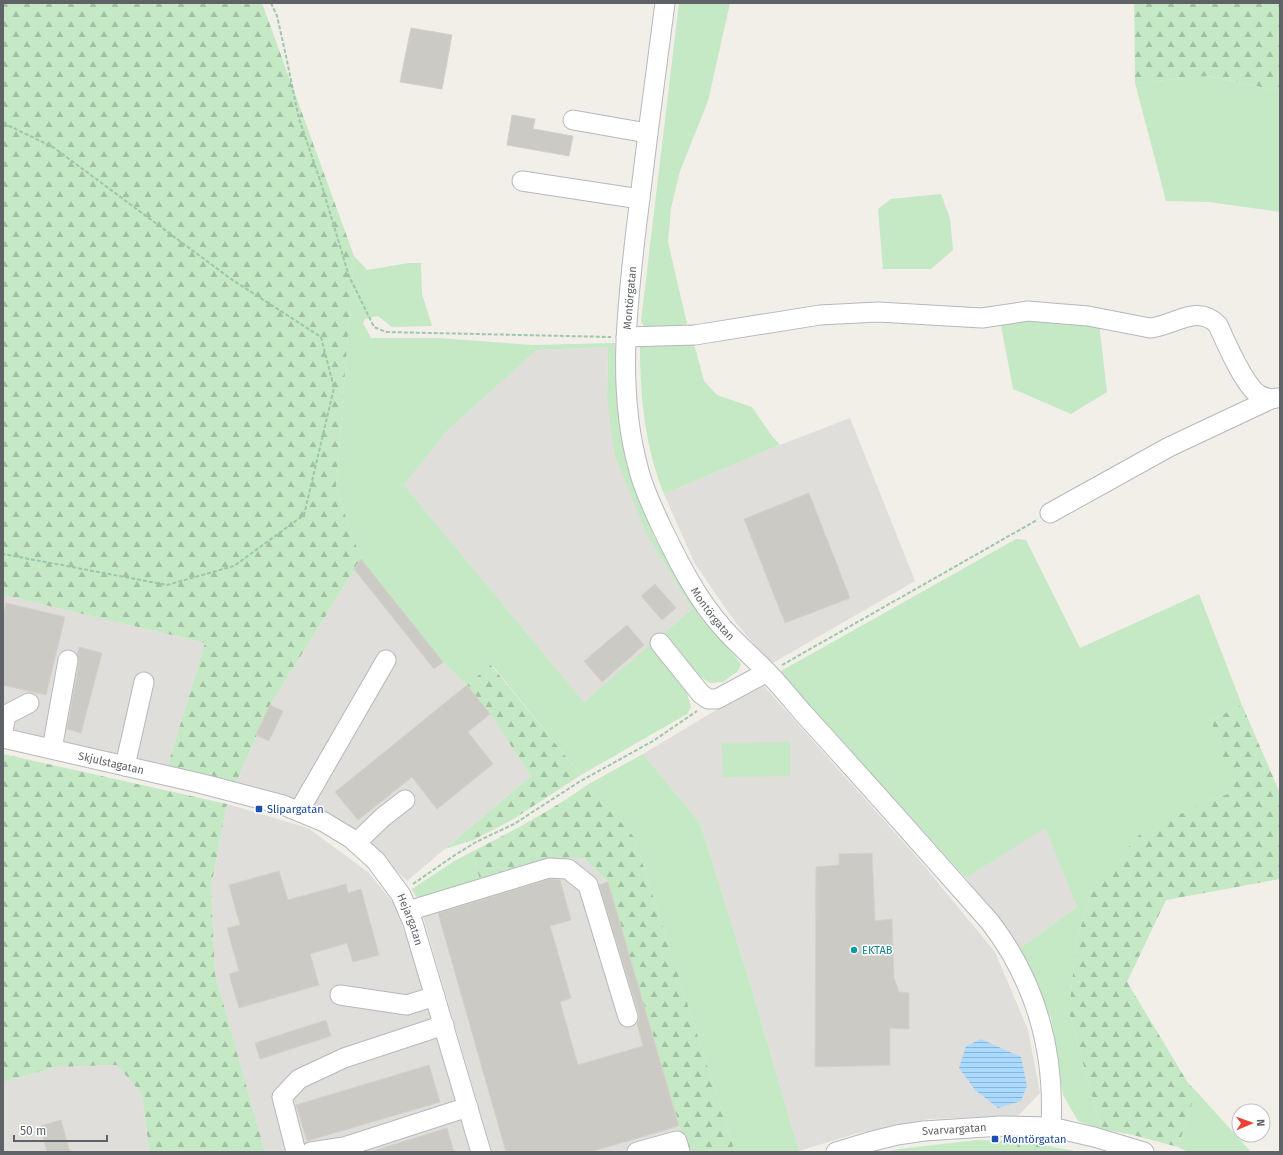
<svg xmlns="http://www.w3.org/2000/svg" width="1283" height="1155" viewBox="0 0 1283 1155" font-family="'Fira Sans',sans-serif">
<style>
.industrial{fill:#e0deda}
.grass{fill:#c5e8c5}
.forest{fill:url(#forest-firs)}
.water{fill:url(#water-rules)}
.building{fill:#cccac5;stroke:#d6d1c6}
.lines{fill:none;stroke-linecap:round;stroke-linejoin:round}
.minor-casing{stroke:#b5b8bc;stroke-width:21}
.path{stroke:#9cc7a9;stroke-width:2;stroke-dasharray:4 2;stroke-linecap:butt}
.minor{stroke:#fff;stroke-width:19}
.transit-dot{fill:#1a4fb4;stroke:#fff;stroke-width:1.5}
.culture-dot{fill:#0f9aa8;stroke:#fff;stroke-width:1.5}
.labels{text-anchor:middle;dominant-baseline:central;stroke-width:3;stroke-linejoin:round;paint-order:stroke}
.street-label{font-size:11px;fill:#5f6368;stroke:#fff}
.transit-label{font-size:11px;fill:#164399;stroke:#fff;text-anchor:start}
.culture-label{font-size:11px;fill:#0d838f;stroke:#fff;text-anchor:start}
</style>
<defs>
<pattern id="forest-firs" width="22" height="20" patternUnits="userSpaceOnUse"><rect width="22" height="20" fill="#c5e8c5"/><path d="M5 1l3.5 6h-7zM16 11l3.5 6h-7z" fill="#a3c0a4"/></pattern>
<pattern id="water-rules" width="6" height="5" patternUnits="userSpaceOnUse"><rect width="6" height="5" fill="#aadaff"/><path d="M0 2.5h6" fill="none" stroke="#8eb4d2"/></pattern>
</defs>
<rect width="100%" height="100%" fill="#f1efe8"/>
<g class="industrial">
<path d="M608 347 607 400 647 535 692 609 584 702 404 485 447 431 537 350Z"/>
<path d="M850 418 915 581 771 664 736 623 695 564 664 494 780 445Z"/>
<path d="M361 559 443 662 467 685 490 714 531 776 407 881 369 844 235 785 270 705Z"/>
<path d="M3 595 205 643 167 768 58 740 3 728Z"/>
<path d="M761 683 915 855 995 952 1028 1030 1040 1093 1018 1116 929 1119 854 1134 799 1151 746 970 700 823 643 754Z"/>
<path d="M227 804 308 828 368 872 394 904 413 955 470 1152H265L215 974 211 887Z"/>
<path d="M1045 827 1077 907 1020 948 966 878Z"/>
<path d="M564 858H584L608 882 687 1152H492L418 900Z"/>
<path d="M117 1065 142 1094 149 1149 148 1152H3V1082L57 1067Z"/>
</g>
<g class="grass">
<path d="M679 3H730L708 101 680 171 671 208 668 242 687 324 647 331 641 321Z"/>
<path d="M1207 76 1280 91V212L1209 202 1166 201 1135 83Z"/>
<path d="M941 194 950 219 953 250 931 269H883L878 209 891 199Z"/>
<path d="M354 256 367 270 409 263H421L422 294 432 326 392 327 378 316 365 319 363 323 371 338H439L532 345 615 343V373L620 425 635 486 654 537 694 605 741 664 738 671 723 682 710 683 701 677 663 634 692 609 647 535 615 456 607 400 608 347 537 350 447 431 404 485 584 702 652 643 687 693 691 707 687 714 581 775 492 665 467 685 443 662 361 559 336 489Z"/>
<path d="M1030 316 1099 323 1107 392 1071 414 1013 389 1000 320Z"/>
<path d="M693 340 704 381 717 395 752 407 772 436 780 445 664 494C645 447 640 397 640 346L648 342Z"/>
<path d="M1016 539 1026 540 1080 648 1199 594 1242 705 1211 720 1236 792 1209 800 1092 889 1076 943 1069 1012 1101 1129 1078 1121 1063 1095 1051 1018 1020 948 1077 907 1045 828 966 878 787 681 781 671Z"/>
<path d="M790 742V776L723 777 722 743Z"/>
<path d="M643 754 700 823 746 970 799 1151 797 1152H735L634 837 587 785Z"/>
<path d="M474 853 480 882 418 900 412 889 456 860Z"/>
<path d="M1196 1091 1251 1152H1188L1178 1147Z"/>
<path d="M977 1140 1019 1141 1015 1152H887L899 1149Z"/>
</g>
<g class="forest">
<path d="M3 3H262L354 256 336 489 361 559 270 705 235 785 167 768 205 643 3 595Z"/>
<path d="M1134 3H1280V91L1208 76 1135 83Z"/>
<path d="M491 665 581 775 512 820 473 840 445 849 531 776 490 714 467 685Z"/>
<path d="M1242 705 1280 793V879L1166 900 1127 982 1188 1083 1196 1091 1178 1147 1133 1135 1101 1129 1069 1012 1076 943 1092 889 1140 834 1209 800 1235 792 1211 720Z"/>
<path d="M3 754 227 804 211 887 215 974 265 1152H148L149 1149 142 1094 117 1065 57 1067 3 1082Z"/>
<path d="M587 785 634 837 735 1152H687L608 882 584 858H564L480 882 474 854 456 860C501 837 545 815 587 785Z"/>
<path d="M1019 1141 1080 1152H1015Z"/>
</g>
<path class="water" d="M981 1039 1021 1057 1027 1086 1021 1101 998 1108 975 1090 959 1068 966 1046Z"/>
<g class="building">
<path d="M411 28 452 35 442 89 400 82Z"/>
<path d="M512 115 535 119 533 129 573 136 569 156 507 145Z"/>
<path d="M809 493 850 598 785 623 744 519Z"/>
<path d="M361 559 443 662 434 669 354 569Z"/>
<path d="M655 584 676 608 662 620 641 596Z"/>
<path d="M6 603 65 617 46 695 3 685V616Z"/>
<path d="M627 625 644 645 602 682 584 661Z"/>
<path d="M79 647 102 653 81 733 67 729 79 662 77 655Z"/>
<path d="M467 685 490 714 468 732 493 764 437 809 412 777 358 820 335 792Z"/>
<path d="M270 705 283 711 269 741 256 735Z"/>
<path d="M872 853 875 921 892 919 894 978 899 992 909 993V1029L890 1028V1065L815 1067 816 867 839 865V854Z"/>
<path d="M279 871 288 900 346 884 348 893 361 889 379 955 353 962 347 943 310 954 319 985 239 1008 229 974 239 971 227 928 240 925 229 885Z"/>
<path d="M550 879 560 880 571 920 550 926 571 998 560 1002 578 1065 643 1046 637 1024 639 1019V1014L599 885 608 882 679 1126 590 1152H506L438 913Z"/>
<path d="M326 1020 331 1036 260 1059 255 1043Z"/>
<path d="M429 1065 440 1102 307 1141 296 1105Z"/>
<path d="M61 1120 70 1152H47L40 1126Z"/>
<path d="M447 1128 454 1152H376V1150Z"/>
</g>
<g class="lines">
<defs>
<g id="minor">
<path id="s1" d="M665 3C655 79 645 154 636 230 627 308 617 390 638 467 643 489 653 508 662 528 679 563 697 599 723 628 736 643 752 656 766 671 779 684 791 699 803 713 858 773 912 834 966 895 974 904 982 913 990 922 1036 982 1055 1052 1051 1127"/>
<path d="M573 120 647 133"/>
<path d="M522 181 640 199"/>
<path d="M626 337 695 335 820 315 878 312 982 318 1028 311 1051 313 1088 316 1150 328C1174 326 1197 303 1218 325 1226 343 1244 385 1259 395 1263 397 1267 398 1271 399"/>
<path d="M1050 513 1169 447 1271 399 1277 398"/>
<path d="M660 643 701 694 708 699H717L767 672"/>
<path d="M3 731 6 715 29 703"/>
<path id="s2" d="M3 738 199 783 283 805 324 822 352 839 376 861 401 895 413 923 481 1152"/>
<path d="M52 749 68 660"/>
<path d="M125 766 144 682"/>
<path d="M299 811 386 660"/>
<path d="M356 843 383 817 405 800"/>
<path d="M408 911 549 868 568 869 588 885 628 1017"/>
<path d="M340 995 407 1005 435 996"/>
<path d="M296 1152 282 1097 299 1079 344 1058 444 1025"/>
<path d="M311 1152 344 1147 468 1107"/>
<path d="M637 1152 677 1141 680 1152"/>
<path id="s3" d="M836 1152 869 1142 897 1135 924 1131 1001 1126 1051 1127 1094 1137 1144 1152"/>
</g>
</defs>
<use href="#minor" class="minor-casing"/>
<g class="path">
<path d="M271 3 277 16 286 56 299 119 321 183 349 276 374 327 386 332 611 337"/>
<path d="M3 123 53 147 231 279 321 337 334 388 304 515 234 566 167 585 3 554"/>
<path d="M782 665 1037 520"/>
<path d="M413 884 455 855 476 842 514 824 579 782 653 741 697 711"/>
</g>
<use href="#minor" class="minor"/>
</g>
<g class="transit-dot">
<rect x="255" y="805" width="8" height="8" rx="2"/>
<rect x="991" y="1135" width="8" height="8" rx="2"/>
</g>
<circle class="culture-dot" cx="854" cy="950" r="4"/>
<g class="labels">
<g class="street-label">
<text transform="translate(630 298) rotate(-85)">Montörgatan</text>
<text stroke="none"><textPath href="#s1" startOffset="633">Montörgatan</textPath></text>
<text stroke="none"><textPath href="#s2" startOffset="111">Skjulstagatan</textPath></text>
<text stroke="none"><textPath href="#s2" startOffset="466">Hejargatan</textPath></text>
<text stroke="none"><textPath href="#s3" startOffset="121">Svarvargatan</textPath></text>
</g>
<g class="transit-label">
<text x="267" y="809">Slipargatan</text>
<text x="1003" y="1139">Montörgatan</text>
</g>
<g class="culture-label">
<text x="862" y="950">EKTAB</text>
</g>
</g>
<rect width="1283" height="1155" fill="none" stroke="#5f6368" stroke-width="8"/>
<g transform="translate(1251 1123) rotate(88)"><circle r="19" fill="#ffffff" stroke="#bfc1c3"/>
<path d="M0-3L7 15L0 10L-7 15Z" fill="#ea4335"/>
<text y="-6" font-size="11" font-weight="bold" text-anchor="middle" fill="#5f6368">N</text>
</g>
<path d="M14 1135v6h93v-6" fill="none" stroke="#5f6368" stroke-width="2"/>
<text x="20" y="1135" font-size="12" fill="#5f6368" stroke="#ffffff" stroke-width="3" paint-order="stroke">50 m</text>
</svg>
